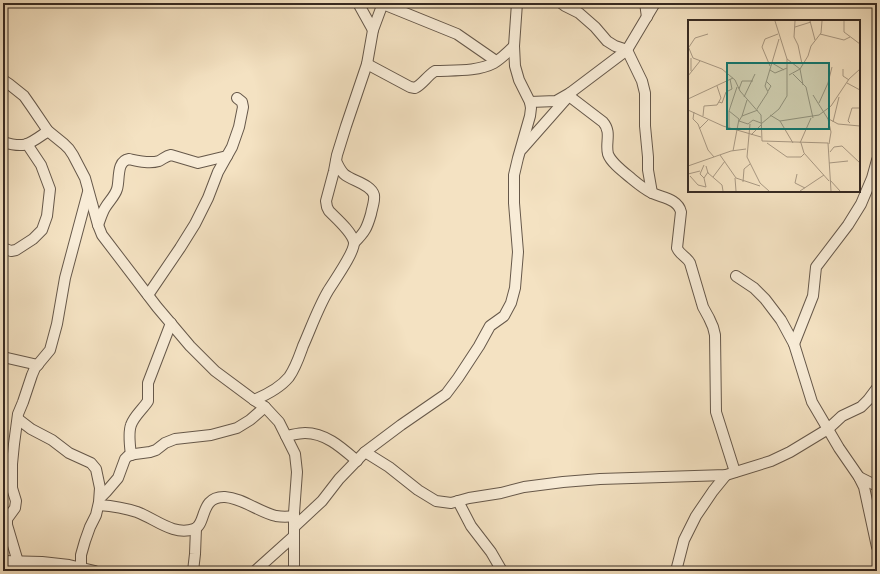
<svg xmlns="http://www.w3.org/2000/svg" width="880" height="574" viewBox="0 0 880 574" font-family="Cardo,serif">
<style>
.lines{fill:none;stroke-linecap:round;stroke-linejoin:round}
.minor-casing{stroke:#66584a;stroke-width:12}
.minor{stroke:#f8ecd7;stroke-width:10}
.inset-road{fill:none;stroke:#a89882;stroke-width:1}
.view{fill:#0f766e;fill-opacity:0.15;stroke:#0f766e;stroke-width:2}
.inset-edge{fill:none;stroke:#372a22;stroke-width:2}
</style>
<rect width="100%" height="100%" fill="#f4e2c2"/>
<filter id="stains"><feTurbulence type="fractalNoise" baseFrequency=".005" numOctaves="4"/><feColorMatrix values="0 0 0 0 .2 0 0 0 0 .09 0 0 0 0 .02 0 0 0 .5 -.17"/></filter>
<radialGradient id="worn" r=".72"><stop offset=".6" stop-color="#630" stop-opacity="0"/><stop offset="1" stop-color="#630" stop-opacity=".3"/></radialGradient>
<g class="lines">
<defs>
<g id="minor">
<path d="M358 3 373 30"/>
<path d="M561 3 565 6 579 13 595 27 607 41 615 46 627 50 642 81 645 93V126L648 157V170L652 193"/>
<path d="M645 3 647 17"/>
<path d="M383 4 457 34 496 61"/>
<path d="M367 64 410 87 415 88C423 84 427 76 435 71 453 70 477 72 494 63 502 58 508 52 514 46"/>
<path d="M3 80 9 84 24 96 31 106 48 131 64 144 69 149 73 155 85 178 98 225 102 235 157 307 190 346 215 371 254 400 265 407 279 422 295 454 297 472 294 513V571"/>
<path d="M570 93 569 96 603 122C612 132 605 143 608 154 611 163 625 173 632 179 638 184 644 189 652 193 663 198 678 199 681 212L677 248C680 255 687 257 690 263L703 307 709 318 713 327 715 335 716 412 735 472"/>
<path d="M530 102 556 101 570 93 627 50 655 3"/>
<path d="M3 142C26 149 29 144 48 131"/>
<path d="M522 149 567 98"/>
<path d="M336 161C338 165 340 170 344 174 352 181 371 184 374 195 375 201 372 208 371 214 367 228 365 232 354 243"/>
<path d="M98 225C100 220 102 213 105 208 109 201 115 196 117 189 120 180 116 161 129 159 138 161 149 164 159 161 163 159 166 156 171 155L198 163 227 156"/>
<path d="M3 248 11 251 16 250 33 239 42 230 47 216 50 189 41 165 27 144"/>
<path d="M736 276 754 288 765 299 781 320 794 344 812 402 839 448 859 477 864 487 877 547"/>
<path d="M148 295 180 248 195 224 208 198 218 172 232 147 239 127 243 107 242 102 237 98"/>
<path d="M794 344 813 296 816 267 848 225 861 204 872 178 877 160"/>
<path d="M3 357 38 365"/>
<path d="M254 400C266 395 280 388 289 377 296 367 299 357 303 346 311 328 318 308 328 291 334 281 355 252 354 242 352 232 337 219 329 211L327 207 326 201 334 171 337 155 346 126 367 64 373 30 383 3"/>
<path d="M18 419 31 429 52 440 69 453 91 463 96 469 100 488 99 502 96 515 90 527 85 541 81 555V571"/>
<path d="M286 436C292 435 299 433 305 433 326 433 342 448 357 461"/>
<path d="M365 452 389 467 418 490 436 501 451 503 469 498 501 493 524 487 563 482 600 479 726 475 771 461 790 452 828 429 842 416 861 407 868 400 877 388"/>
<path d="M131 455C130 447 128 433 131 425 134 416 143 409 148 401V383L171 323"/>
<path d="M859 477 877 486"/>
<path d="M100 498 106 492 118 478 125 459 128 456 135 454 150 452 156 450 165 443 175 439 211 435 237 428 250 420 265 407"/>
<path d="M458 501 471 526 491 552 502 571"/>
<path d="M99 505C112 506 125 508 137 512 156 519 173 536 194 529 207 525 199 496 225 497 242 498 259 512 276 516 282 517 288 517 294 516"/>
<path d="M294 527 322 501 339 479 365 452 401 425 446 394 458 378 479 346 490 326 504 316 511 303 515 288 518 252 514 203V175L518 158 530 116 531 108 530 102 519 80 515 66 514 46 517 3"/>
<path d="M3 561 42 562 69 565 95 571"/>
<path d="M18 562 7 525V519L15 508 16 501 12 488V464L14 444 18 414 23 402 32 375 35 368 50 350 57 324 65 278 88 192"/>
<path d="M193 571 195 554 196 528"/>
<path d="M255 571 294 536"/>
<path d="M676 571 684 540 696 516 713 491 726 475"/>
</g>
</defs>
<use href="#minor" class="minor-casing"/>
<use href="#minor" class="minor"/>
</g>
<g transform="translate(688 20)">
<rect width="172" height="172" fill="#f4e2c2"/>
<path class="inset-road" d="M107 1 106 17 110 25 114 44M122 1 127 20M156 1V12L172 24M107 7 123 2M132 14 156 20 162 17M0 26 5 38 34 49 47 60 52 71 73 95 74 121 140 123 143 171M1 27 7 18 20 14M99 39 112 49 115 65M84 43 96 50M82 46 74 27 77 19 90 14M155 49V56L161 60M82 50 87 53 99 48M3 51V38M105 54 118 67 125 98M101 55 112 49 120 36 123 26 133 13 134 1M0 56 12 41M78 61 83 66 80 71M159 63 172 70M51 69 54 61H65M125 75 140 99 143 112 141 124M56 77 67 54M0 79 45 58M31 82 34 83 38 72 44 69 42 59M131 83 140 63 144 47M69 89 80 72 77 66 91 19M0 90 35 106 73 117M41 91 51 99 45 131M6 92 5 99 10 104 20 130 26 137M82 95 92 101 131 95 143 86 161 59 172 49M15 96 16 86 29 85 33 78 29 66M54 96 59 80M139 98 150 104 172 106M51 101 60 104 65 100 73 103M51 101 54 96 70 90M92 101 105 123M145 102 151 77M162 103 160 101 164 88H172M62 104 59 137 72 163 81 171M73 104 91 89 99 76V39L87 1M41 108V91L49 67M11 109 20 100M63 115 73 105M79 123 99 137H113L116 134M112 123 123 98M113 123 116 133 141 161M142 132 146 127 154 126 172 143M32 135 48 158 72 166M141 143 160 141M16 145 12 154 16 158M0 146 43 131 58 129M18 146 20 153 34 165 35 171M0 154 12 151M109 154 107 163 117 168M2 156 10 165 18 167 16 158 20 152M25 157 37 141M47 158 48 171M142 160 152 171M55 162 56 149 62 144M112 171 136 155"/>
<path class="view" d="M39 43H141V109H39Z"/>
<rect width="172" height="172" class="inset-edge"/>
</g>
<rect width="880" height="574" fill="none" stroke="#f4e2c2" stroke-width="16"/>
<rect x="4" y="4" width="872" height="566" fill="none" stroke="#372a22" stroke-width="2"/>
<rect x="8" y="8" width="864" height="558" fill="none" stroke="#372a22"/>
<rect width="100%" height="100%" filter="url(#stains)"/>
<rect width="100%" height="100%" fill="url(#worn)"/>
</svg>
